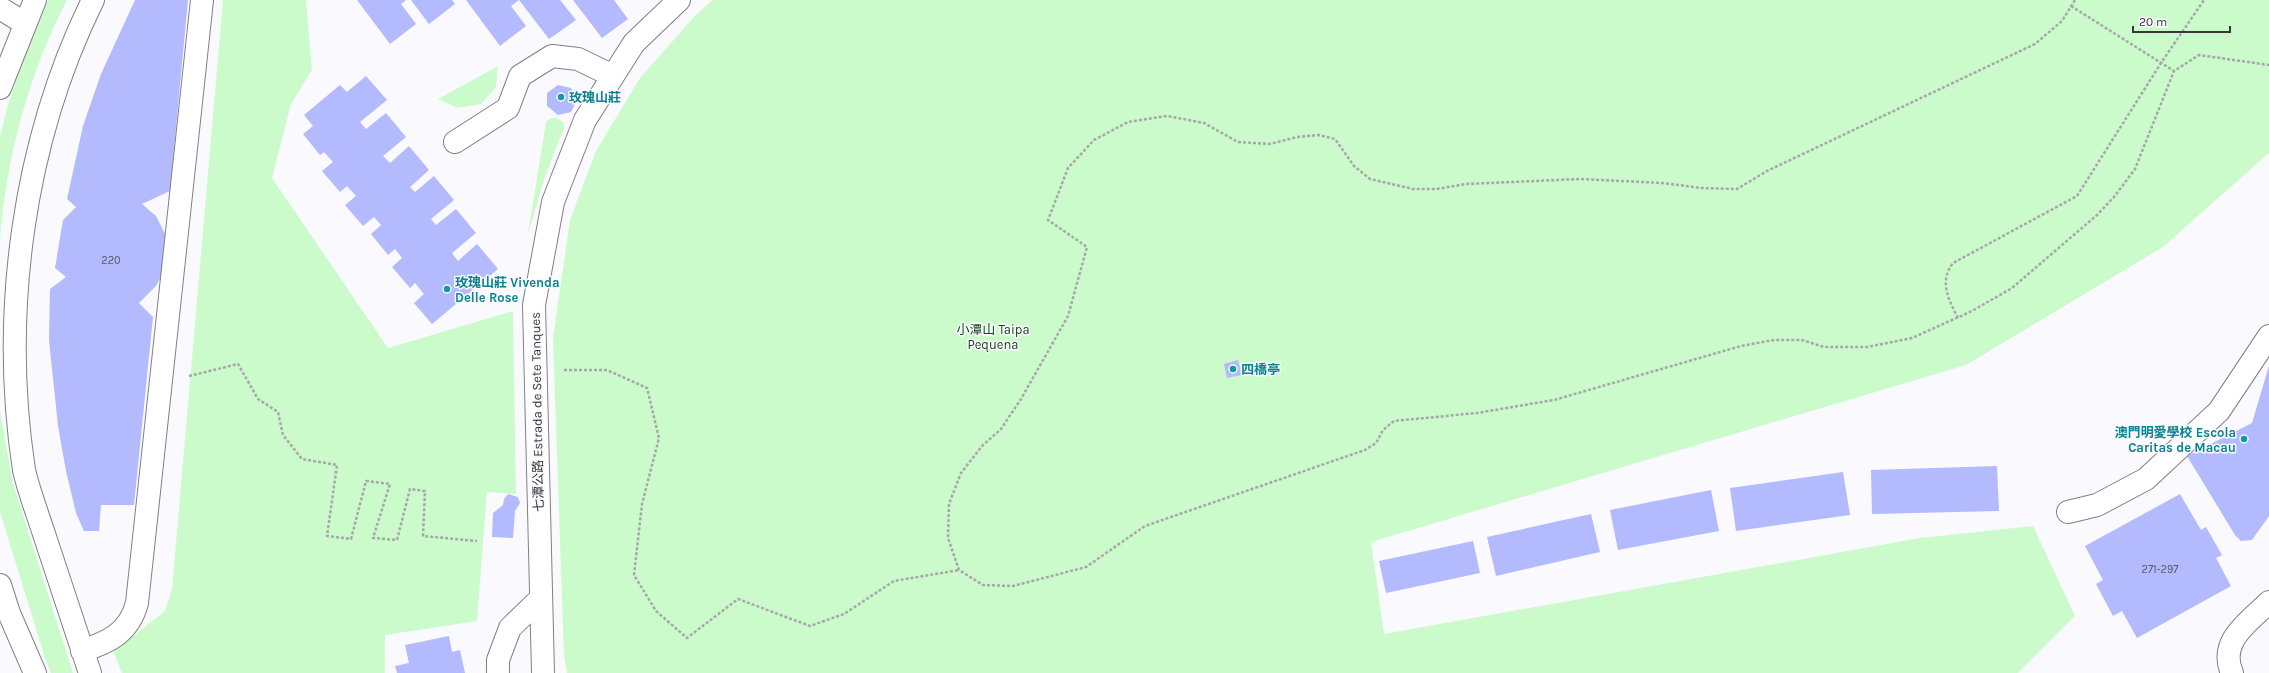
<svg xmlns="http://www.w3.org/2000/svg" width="2269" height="673" viewBox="0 0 2269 673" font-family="Karla,'Noto Sans SC',sans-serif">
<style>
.green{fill:#ccfbcb}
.building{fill:#b3bafe}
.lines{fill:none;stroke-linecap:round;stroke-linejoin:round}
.minor-casing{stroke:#808084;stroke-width:24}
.path{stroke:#a7a7ab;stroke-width:2.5;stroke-dasharray:3 2;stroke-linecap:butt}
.minor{stroke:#fff;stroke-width:22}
.culture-dot{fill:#0f9aa8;stroke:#f9f9fe;stroke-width:1.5}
.labels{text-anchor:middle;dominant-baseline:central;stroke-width:3;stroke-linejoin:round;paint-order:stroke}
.number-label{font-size:11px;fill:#57586b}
.culture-label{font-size:13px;font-weight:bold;fill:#0d838f;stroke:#f9f9fe;text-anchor:start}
.park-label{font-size:13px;fill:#154517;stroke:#f9f9fe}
.street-label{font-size:13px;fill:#38383a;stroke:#f9f9fe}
</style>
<rect width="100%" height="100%" fill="#f9f9fe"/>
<g class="green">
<path d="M48 0H67C29 73 6 158 0 240V137L8 104 29 43Z"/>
<path d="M223 0H306L312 70 291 104 272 178 388 348 513 311 516 494 487 492 477 621 385 635V673H122L111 646 132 637 165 611 172 589Z"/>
<path d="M712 0H2269V153L2163 247 1966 365 1371 542 1384 634 1920 538 2033 526 2075 616 2018 673H567L564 656 553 338 570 220 596 151 640 78 694 17Z"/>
<path d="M498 66 496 87 481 104 457 108 438 99Z"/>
<path d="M551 118H557L563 122 564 128 545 177 528 234 546 122Z"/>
<path d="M0 412 13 483 73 673H51L45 658 0 512Z"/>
</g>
<g class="building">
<path d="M135 0H188L170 191 142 204 156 216 165 234 169 253 164 271 156 286 139 303 153 317 134 505H101L99 531H84L76 513 66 471 58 426 49 340 50 289 66 277 55 268 63 220 76 207 67 199 83 126 101 74Z"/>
<path d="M357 0H406L401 4 416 24 390 44Z"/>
<path d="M411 0H452L455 4 429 24Z"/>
<path d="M466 0H519L511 6 526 26 500 46Z"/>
<path d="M519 0H560L576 20 549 39Z"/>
<path d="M573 0H614L628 19 602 38Z"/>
<path d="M366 76 387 100 360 122 366 129 386 113 406 137 383 156 390 163 409 146 429 170 410 187 415 192 434 176 454 200 431 219 436 225 456 209 476 233 452 253 458 261 477 244 498 269 432 324 414 303 424 294 415 283 410 288 392 267 402 258 395 249 388 255 371 234 381 225 374 217 363 226 345 205 356 196 347 186 340 192 322 171 333 162 324 152 320 155 303 134 313 126 304 115 340 85 347 92Z"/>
<path d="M558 85 571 88 577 100 571 112 558 115 547 106V93Z"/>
<path d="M1238 360 1242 375 1227 378 1224 364Z"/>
<path d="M2269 366V516L2252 540 2241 541 2235 535 2187 456 2252 423Z"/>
<path d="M1997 466 1999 511 1872 514 1871 470Z"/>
<path d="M1843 472 1850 515 1736 531 1730 488Z"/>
<path d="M1711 490 1719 531 1618 550 1610 510Z"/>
<path d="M508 494 518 497 520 503 515 511 513 538 492 537 493 513 503 505 504 499Z"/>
<path d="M2180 494 2201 530 2206 527 2222 555 2216 558 2231 586 2137 638 2122 611 2113 616 2096 584 2103 580 2085 546Z"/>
<path d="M1591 514 1600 552 1496 576 1487 537Z"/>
<path d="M1473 541 1480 573 1386 593 1379 561Z"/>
<path d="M449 636 452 652 460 650 465 673H397L395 666 409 663 405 645Z"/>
</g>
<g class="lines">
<defs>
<g id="minor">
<path d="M0 8 24 23"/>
<path d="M0 88 35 0"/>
<path d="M455 142 508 108 520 76 552 56 578 59 613 76"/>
<path d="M2068 512 2097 505 2146 479 2219 411 2269 336"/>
<path d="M0 585 9 613 35 673"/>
<path d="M82 651C109 642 129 633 137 603L202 0"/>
<path d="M90 673C75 628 60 582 45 537 38 515 29 492 24 470 0 313 23 142 93 0"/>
<path d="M498 673V660L510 628 541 598"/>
<path d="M543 673 534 305 553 202 585 120 634 43 679 0"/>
<path d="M2232 673C2218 641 2249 622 2269 602"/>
</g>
</defs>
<use href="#minor" class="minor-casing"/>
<g class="path">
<path d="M2075 0 2062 21 2035 44 1767 171 1737 189 1701 188 1663 183 1580 179 1466 184 1437 189H1413L1370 179 1354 166 1335 139 1319 135 1297 137 1270 144 1238 142 1204 123 1167 116 1128 122 1094 140 1068 168 1048 220 1087 247 1068 316 1021 399 1001 429 982 446 961 473 949 504 948 538 959 570 983 585 1013 586 1086 567 1145 526 1365 450 1376 443 1383 430 1394 421 1477 413 1554 400 1741 346 1774 340H1802L1824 347H1867L1912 338 1972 311 2012 288 2097 215 2114 197 2135 169 2174 71 2199 55 2269 65"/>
<path d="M2071 6 2174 71"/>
<path d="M1958 318C1948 299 1939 281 1953 263L2077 196 2161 63 2204 0"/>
<path d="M564 370H607L647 388 659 438 642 504 634 575 656 611 687 638 738 599 810 626 844 614 894 581 959 570"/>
<path d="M189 376 238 364 258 399 278 412 283 435 302 459 337 465 327 536 351 539 366 481 390 484 373 538 397 540 410 489 425 491 423 536 477 541"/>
</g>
<use href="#minor" class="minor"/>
</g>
<g class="culture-dot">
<circle cx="561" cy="97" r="4"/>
<circle cx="447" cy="289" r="4"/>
<circle cx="1233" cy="369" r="4"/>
<circle cx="2244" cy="439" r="4"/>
</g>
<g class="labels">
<g class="number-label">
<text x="111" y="260">220</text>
<text x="2160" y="569">271-297</text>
</g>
<g class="culture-label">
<text x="569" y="97">玫瑰山莊</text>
<text x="455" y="282">玫瑰山莊 Vivenda<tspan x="455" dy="15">Delle Rose</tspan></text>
<text x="1241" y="369">四橋亭</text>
<text x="2236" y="432" text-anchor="end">澳門明愛學校 Escola<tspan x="2236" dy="15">Caritas de Macau</tspan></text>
</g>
<g class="park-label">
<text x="993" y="329">小潭山 Taipa<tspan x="993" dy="15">Pequena</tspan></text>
</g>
<g class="street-label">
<text transform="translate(537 412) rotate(-91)">七潭公路 Estrada de Sete Tanques</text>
</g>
</g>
<path d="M2133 26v6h97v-6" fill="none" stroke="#38383a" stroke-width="2"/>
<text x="2139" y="26" font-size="12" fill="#38383a" stroke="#f9f9fe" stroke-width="3" paint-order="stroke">20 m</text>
</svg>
